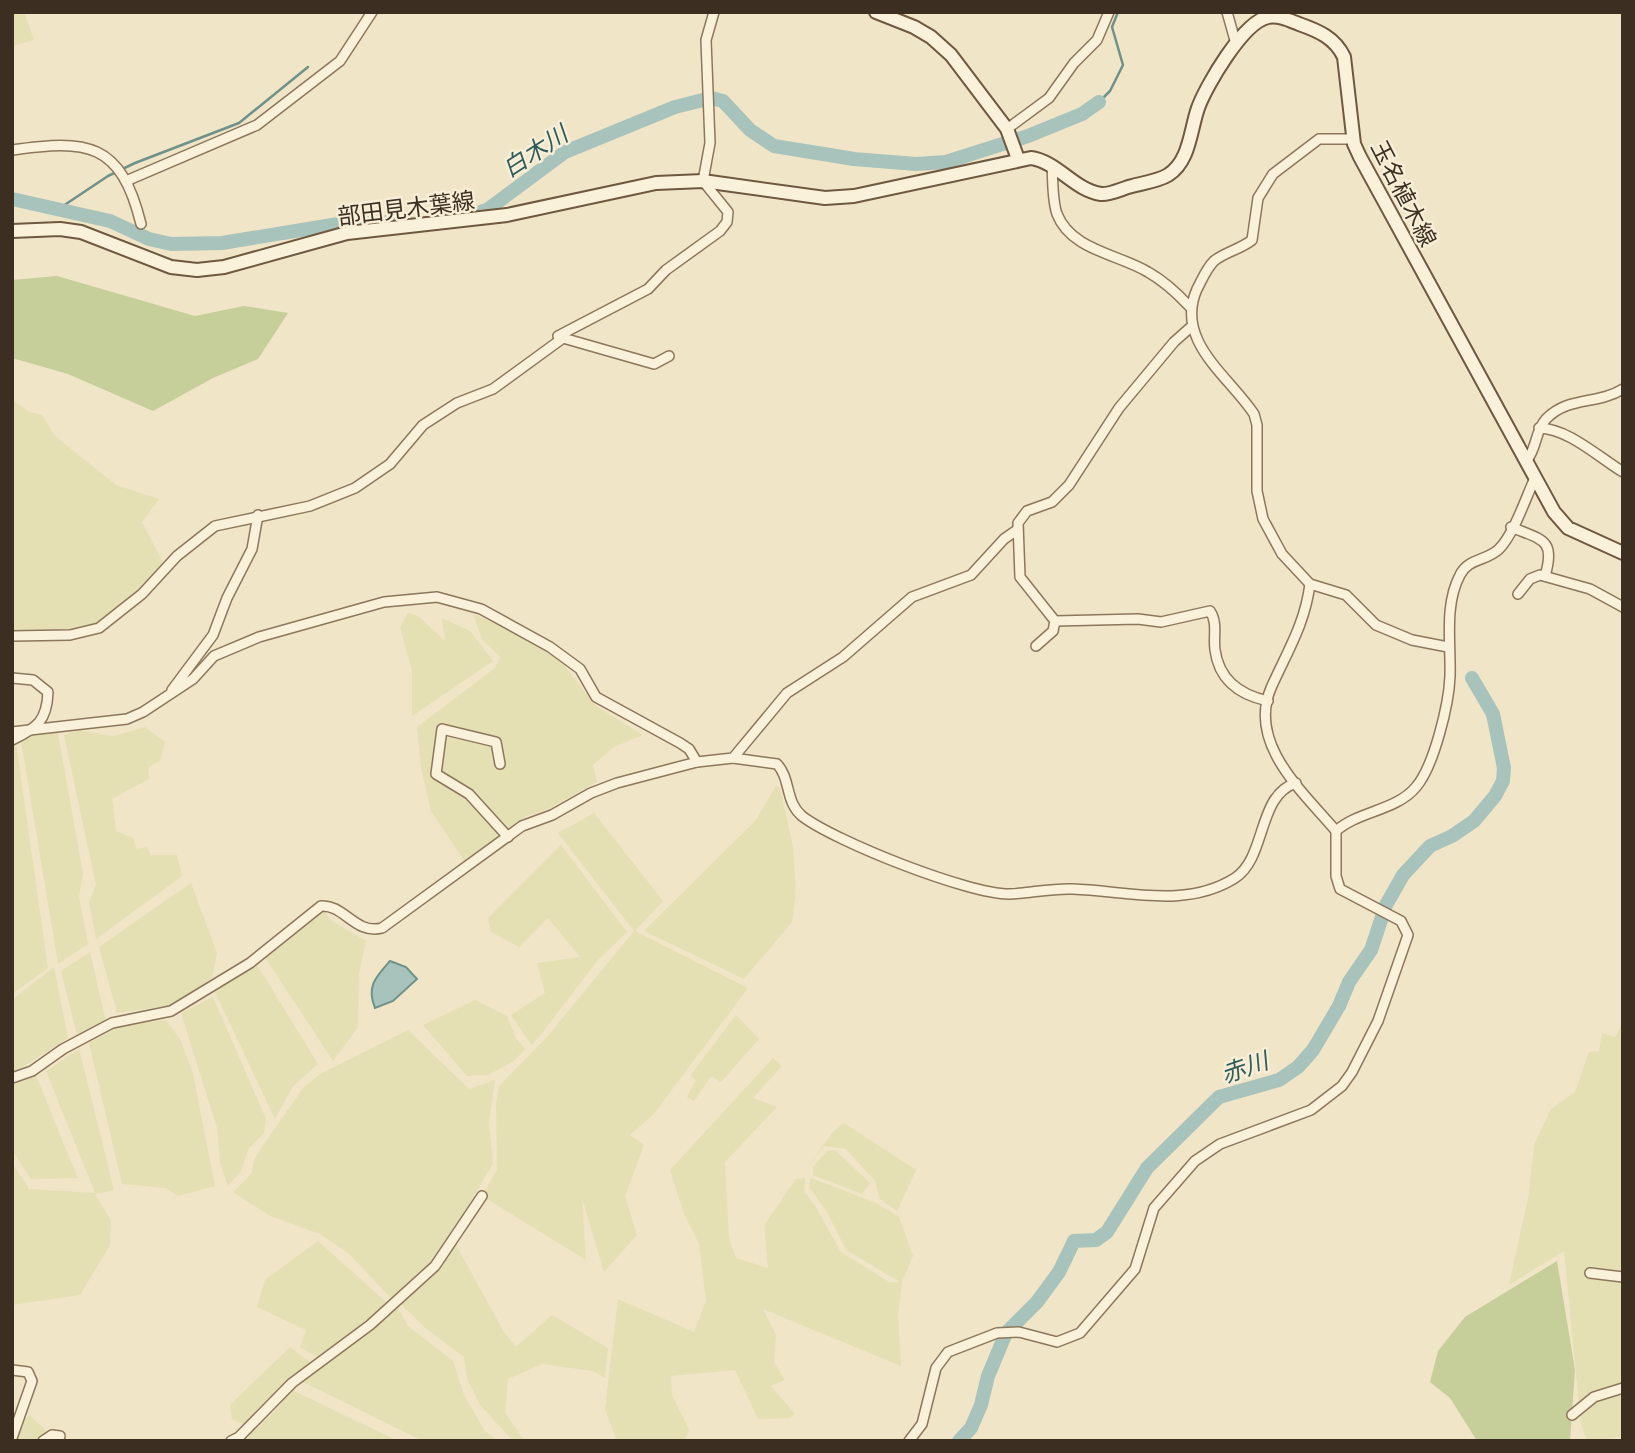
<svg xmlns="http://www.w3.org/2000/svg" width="1635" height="1453" viewBox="0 0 1635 1453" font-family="'Playfair Display','Noto Sans JP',serif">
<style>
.farmland{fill:#e5dfb4}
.green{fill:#c6ce9a}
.water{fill:#a8c3bc;stroke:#6e928a;stroke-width:2}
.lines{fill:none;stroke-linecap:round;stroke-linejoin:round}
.stream{stroke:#6e928a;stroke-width:2.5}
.river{stroke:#a8c3bc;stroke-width:14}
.minor-casing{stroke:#8c775b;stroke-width:12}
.secondary-casing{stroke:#6e583f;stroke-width:16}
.minor{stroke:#faf1db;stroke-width:9}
.secondary{stroke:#faf1db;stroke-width:12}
.labels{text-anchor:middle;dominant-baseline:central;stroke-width:5;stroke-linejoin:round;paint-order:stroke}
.street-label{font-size:23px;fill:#3c2e20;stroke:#f7eed7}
.water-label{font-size:24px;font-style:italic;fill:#2f5c5a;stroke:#f7eed7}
</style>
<rect width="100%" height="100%" fill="#f0e5c7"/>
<g class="farmland">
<path d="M12 12H24L34 40 12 46Z"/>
<path d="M12 399 29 412 42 415 55 436 116 485 159 499 142 522 163 563 142 594 84 633 12 632Z"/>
<path d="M408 613 418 616 445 641 442 618 470 631 493 661 412 716V671L400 627Z"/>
<path d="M473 614 503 627 560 660 596 706 643 735 614 747 593 765 597 782 548 809 524 817 465 862 431 811 421 768 417 727 495 668 500 657 482 639Z"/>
<path d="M145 727 165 742 160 761 149 767V779L112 799 116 831 133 838 137 849 147 847 151 855H177L182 876 96 939 89 902 96 885 64 735 78 730 113 736Z"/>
<path d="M57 728 83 874 79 897 88 944 58 964 21 741 40 731Z"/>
<path d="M16 743 48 968 12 994V746Z"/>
<path d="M776 786 780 788 793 847 796 891 792 922 744 979 644 931 756 820Z"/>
<path d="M594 813 663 901 635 931 748 988 653 1115 630 1135 644 1145 625 1196 637 1235 604 1272 582 1198 586 1260 482 1196 497 1170 496 1104 499 1086 547 1037 634 931 558 833Z"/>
<path d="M561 845 627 932 598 960 532 1046 511 1015 545 993 537 963 580 957 548 918 519 947 491 932 488 918Z"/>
<path d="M191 883 217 953 212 978 173 1005 117 1013 99 947Z"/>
<path d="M324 911 332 921 366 941 359 973 358 1027 333 1061 264 956Z"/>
<path d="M90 952 106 1022 77 1035 61 971Z"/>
<path d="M256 963 318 1064 293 1086 275 1119 213 988 239 976Z"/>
<path d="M54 967 68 1038 12 1074V1000Z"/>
<path d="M213 997 266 1119 264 1133 249 1148 241 1171 228 1186 220 1162 217 1128 181 1013Z"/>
<path d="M475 1000 507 1016 516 1038 525 1049 514 1061 488 1075 467 1076 423 1025Z"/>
<path d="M736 1015 759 1039 721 1082 711 1076 694 1101 687 1097 696 1080 690 1076Z"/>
<path d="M166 1020 181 1041 193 1074 215 1186 178 1196 166 1188 122 1184 89 1043 119 1026Z"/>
<path d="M1623 1022V1437L1587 1441 1581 1424 1564 1251 1509 1285 1529 1193 1534 1145 1551 1109 1575 1092 1589 1052 1599 1051 1602 1033 1615 1037Z"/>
<path d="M408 1030 469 1089 495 1080 489 1123 493 1163 439 1257 392 1299 348 1253 320 1234 270 1216 233 1192 252 1173 254 1160 262 1147 303 1088 320 1074Z"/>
<path d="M79 1049 114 1190 95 1194 111 1221 110 1245 80 1295 12 1305V1163L29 1189 95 1193 46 1071Z"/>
<path d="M773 1058 782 1066 753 1098 777 1107 725 1162 729 1238 736 1258 768 1268 764 1225 796 1179 805 1178 804 1192 814 1204 841 1252 889 1282H900L846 1250 827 1212 809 1187 811 1178 874 1202 899 1217 913 1256 902 1282 898 1316 901 1366 763 1309 776 1335 774 1363 785 1380 771 1386 795 1414 790 1418 758 1419 735 1370 671 1376 672 1395 689 1429 685 1441H617L605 1409 618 1299 694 1332 706 1301 699 1244 684 1214 670 1170Z"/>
<path d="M36 1075 62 1140 78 1178 31 1179 12 1150V1085Z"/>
<path d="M844 1123 916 1170 897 1211 880 1199 875 1181 846 1149 824 1146 804 1172 833 1132Z"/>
<path d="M835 1150 870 1183 862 1194 813 1175V1167L827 1151Z"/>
<path d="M318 1241 387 1303 319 1358 300 1347 306 1330 257 1307 265 1280Z"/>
<path d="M456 1245 504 1332 516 1347 552 1315 608 1348 605 1378 593 1371 542 1364 508 1379 505 1413 525 1441H513L480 1405 467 1379 464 1357 424 1327 400 1303Z"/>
<path d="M398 1308 408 1326 453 1361 464 1395 485 1431 498 1441H423L301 1381Z"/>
<path d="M290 1347 311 1363 293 1375 247 1425 232 1420 230 1405Z"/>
<path d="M292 1390 398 1441H242L275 1411Z"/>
<path d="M30 1415 47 1432 36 1441H17L21 1423Z"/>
</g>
<g class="green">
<path d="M57 276 195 316 244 306 288 313 258 359 213 378 153 411 68 374 12 358V280Z"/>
<path d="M1557 1261 1575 1370 1570 1441H1477L1450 1398 1430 1382 1438 1351 1465 1317Z"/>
</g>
<path class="water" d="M390 961 406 967 417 979 393 1001 375 1008C366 986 376 977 390 961Z"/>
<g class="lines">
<g class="stream">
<path d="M1099 102 1110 91 1123 65 1112 27 1118 12"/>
<path d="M60 208 108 176 135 163 239 123 308 67"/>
</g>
<g class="river">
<path d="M12 199 110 221 149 239 171 244 222 243 344 223 408 222"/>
<path d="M466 217 487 210 565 152 675 107 711 98 723 101 750 130 774 146 854 159 916 164 946 162 1028 136 1082 114 1099 102"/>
<path d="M959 1441 971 1428 981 1405 988 1376 1006 1333 1037 1302 1059 1272 1074 1241 1096 1240 1107 1232 1147 1168 1219 1097 1279 1080 1298 1067 1313 1050 1339 1006 1349 982 1371 950 1386 905 1403 875 1430 846 1452 836 1474 821 1495 796 1503 781 1504 768 1493 714 1472 678"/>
</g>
<defs>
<g id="minor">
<path d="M1227 12 1236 44"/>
<path d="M1007 129 1049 98 1074 63 1097 40 1109 12"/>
<path d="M1354 139H1319L1273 174 1258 198 1252 240C1241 249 1225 252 1214 261 1206 269 1202 280 1197 289 1174 341 1229 376 1254 414L1257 425V491L1263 519 1282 554 1310 584 1346 595 1376 625 1412 640 1448 647"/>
<path d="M12 150C87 139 121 142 141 224"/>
<path d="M1052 165C1053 179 1052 200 1057 214 1071 250 1118 254 1148 272 1164 281 1177 293 1190 307"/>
<path d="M126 181 257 125 340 61 372 12"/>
<path d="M561 337 558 336 648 289 666 270 720 231 727 222 728 212 703 181 710 143 706 40 714 12"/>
<path d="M563 338 654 364 669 356"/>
<path d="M1539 428C1569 429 1597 456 1623 472"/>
<path d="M1527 460C1537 448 1535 431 1546 419 1568 396 1597 405 1623 389"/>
<path d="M1511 527C1542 540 1556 539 1545 576"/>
<path d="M1310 584C1305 624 1287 652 1271 688 1247 744 1304 793 1336 831"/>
<path d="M1518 594 1530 579 1540 575 1590 589 1623 607"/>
<path d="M1055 621 1138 619 1161 622 1210 611C1218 623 1213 636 1215 650 1219 680 1240 695 1268 701"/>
<path d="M12 636 70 635 99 628 142 594 177 556 215 526 310 506 355 488 390 464 423 425 457 403 493 389 563 338"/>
<path d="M1036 646 1053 631 1055 621 1020 577 1018 523 1027 511 1052 502 1069 485 1119 408 1174 342 1192 326"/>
<path d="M12 678 33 680 48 692C47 721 37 728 12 740"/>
<path d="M172 690 213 635 227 598 252 549 258 515"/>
<path d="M12 732 127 719 143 712 193 679 214 656 259 637 384 602 437 597 481 609 550 647 580 669 596 697 680 743 689 749 697 762"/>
<path d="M733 758 777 764C791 779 785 802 802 816 834 841 970 895 1010 894 1031 893 1052 888 1073 889 1127 891 1186 909 1235 878 1267 857 1257 795 1296 783"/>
<path d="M500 764 496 742 442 729 436 774 469 794 508 837"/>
<path d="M12 1078 32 1071 63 1049 112 1023 171 1011 250 963 321 906C344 904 355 935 382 928L522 826 552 815 591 793 617 783 697 762 733 758 787 693 843 657 912 597 971 575 1004 539 1017 530"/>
<path d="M1590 1273 1623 1277"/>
<path d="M12 1370 28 1372 32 1381 12 1438"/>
<path d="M1572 1415 1594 1397 1623 1388"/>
<path d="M43 1441 52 1435 60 1436 58 1441"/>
<path d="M231 1441 239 1437 292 1383 370 1325 435 1266 482 1196"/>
<path d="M909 1441 922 1424 936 1368 948 1352 997 1333 1019 1332 1057 1342 1080 1333 1135 1269 1154 1208 1195 1161 1220 1144 1311 1110 1342 1086 1352 1072 1378 1021 1408 935 1401 921 1340 889 1336 876V831C1358 811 1396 811 1416 787 1434 766 1449 704 1450 676 1451 643 1444 605 1460 575 1468 558 1487 561 1499 549 1514 534 1526 497 1535 478"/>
</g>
<g id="secondary">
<path d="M876 12 914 27 931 37 951 55 1007 129 1018 159"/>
<path d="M12 231 60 229 81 232 171 267 197 270 224 267 347 233 507 215 656 183 703 181 825 198 854 196 1031 158C1058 162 1074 190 1101 194 1110 195 1123 188 1132 186 1143 183 1158 181 1168 175 1190 161 1190 131 1198 108 1206 86 1243 22 1268 17 1279 15 1289 20 1299 24 1319 31 1335 38 1344 57L1354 144 1360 157 1554 512 1568 528 1623 553"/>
</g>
</defs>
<use href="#minor" class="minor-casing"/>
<use href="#secondary" class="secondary-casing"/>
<use href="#minor" class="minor"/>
<use href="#secondary" class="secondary"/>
</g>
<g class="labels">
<g class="street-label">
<text transform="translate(1405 193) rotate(63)">玉名植木線</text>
<text transform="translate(406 207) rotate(-7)">部田見木葉線</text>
</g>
<g class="water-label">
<text transform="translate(534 150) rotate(-33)">白木川</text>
<text transform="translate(1244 1066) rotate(-19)">赤川</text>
</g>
</g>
<rect width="1635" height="1453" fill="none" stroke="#3c2e20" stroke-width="28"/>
</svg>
